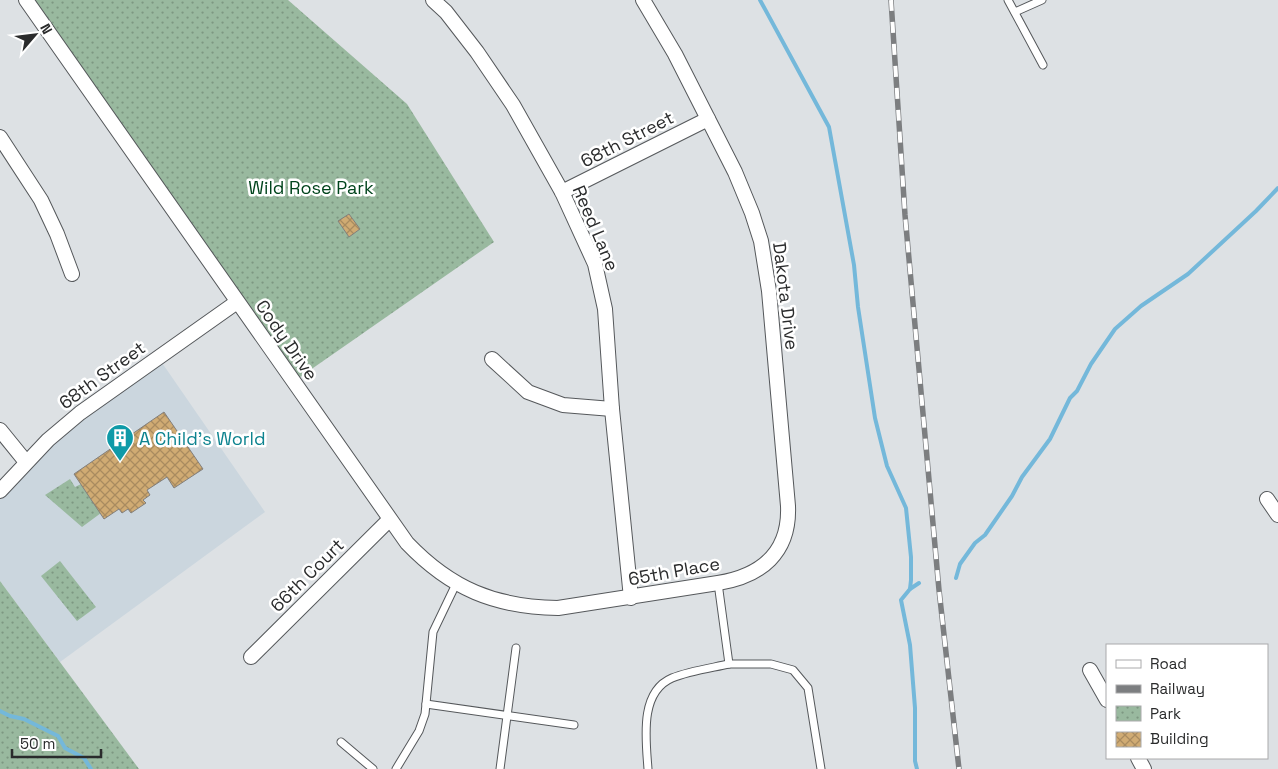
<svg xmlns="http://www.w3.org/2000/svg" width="1278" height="769" viewBox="0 0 1278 769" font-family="'Space Grotesk',sans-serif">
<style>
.built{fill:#cbd6de}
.park{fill:url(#park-dots)}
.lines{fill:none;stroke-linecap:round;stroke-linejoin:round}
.stream{stroke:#74b8da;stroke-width:4}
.building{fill:url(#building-cross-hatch);stroke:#827f7c}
.lane-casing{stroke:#55585b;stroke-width:9}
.street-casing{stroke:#55585b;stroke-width:16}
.lane{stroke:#fff;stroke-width:7}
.street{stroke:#fff;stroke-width:14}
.rail-casing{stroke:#7c7e80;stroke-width:5.5}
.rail{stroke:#fff;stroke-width:4;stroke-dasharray:11;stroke-linecap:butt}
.labels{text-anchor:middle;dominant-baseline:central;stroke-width:5;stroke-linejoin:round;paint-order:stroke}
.street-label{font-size:18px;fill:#2a2b2c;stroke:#fff}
.park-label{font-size:18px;fill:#00441c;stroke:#fff}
.culture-label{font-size:18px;fill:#0d838f;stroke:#fff;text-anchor:start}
</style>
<defs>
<pattern id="park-dots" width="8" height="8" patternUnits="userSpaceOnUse" patternTransform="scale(1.25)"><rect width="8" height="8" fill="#99b99f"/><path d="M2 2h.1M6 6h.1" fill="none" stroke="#7d9782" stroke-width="1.8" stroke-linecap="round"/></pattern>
<pattern id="building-cross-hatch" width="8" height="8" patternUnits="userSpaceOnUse" patternTransform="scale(1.25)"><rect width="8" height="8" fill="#d0ab73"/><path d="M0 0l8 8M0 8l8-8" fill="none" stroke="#a98b5f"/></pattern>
</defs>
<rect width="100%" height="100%" fill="#dde1e4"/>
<path class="built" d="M158 357 265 512 60 662 0 581V491L21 467Z"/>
<g class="park">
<path d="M26 0H288L407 104 494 242 293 382Z"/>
<path d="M70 479 75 487 81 484 101 513 82 527 45 495Z"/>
<path d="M60 561 96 607 77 621 41 576Z"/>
<path d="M0 581 139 769H0Z"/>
</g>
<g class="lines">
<g class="stream">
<path d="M760 0 829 127 854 265 858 307 875 418 887 466 906 508 911 557V580L910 589"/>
<path d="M956 578 960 564 975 543 985 535 1012 496 1022 477 1050 439 1070 398 1077 391 1091 364 1115 329 1141 306 1188 274 1256 211 1278 188"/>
<path d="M0 711 10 716 24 719 58 736 65 748 84 758 91 769"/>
<path d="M917 769 915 761V708L910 645 901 600 910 589 919 583"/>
</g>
</g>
<g class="building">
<path d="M349 214 360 229 349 237 338 221Z"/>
<path d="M164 412 203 469 174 488 167 477 147 490 150 495 143 500 146 503 131 513 128 509 122 513 119 509 104 519 74 474Z"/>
</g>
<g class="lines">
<defs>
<g id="lane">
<path d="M1008 0 1043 65"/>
<path d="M1015 12 1042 0"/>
<path d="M718 583 729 664H771L793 670 808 688 821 769"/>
<path d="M426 704 574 725"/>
<path d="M341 742 373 769"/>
<path d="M396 769 419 731 425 714 433 632 456 584"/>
<path d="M500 769 516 648"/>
<path d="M648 769C646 740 639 692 672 678 689 671 711 668 729 664"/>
</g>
<g id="street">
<path d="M26 0 407 543C451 589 495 607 558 608L718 583C761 576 790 553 788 506L769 291 761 241 752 213 735 172 675 54 643 0"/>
<path d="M433 0 446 12 477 52 513 105 562 192 595 264 605 309 612 409 631 598"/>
<path d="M0 137 41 200 57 234 72 274"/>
<path d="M562 192 708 119"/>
<path d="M492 359 528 392 563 405 612 409"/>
<path d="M0 430 26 462"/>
<path d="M0 491 48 440 80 413 237 302"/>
<path d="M1267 499 1278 515"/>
<path d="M251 657 389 520"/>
<path d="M1090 670 1107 700"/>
<path d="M1138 758 1144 769"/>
</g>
</defs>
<use href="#lane" class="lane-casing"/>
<use href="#street" class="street-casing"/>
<use href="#lane" class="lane"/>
<use href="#street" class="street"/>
<defs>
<path id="rail" d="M891 0 905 215 939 590 959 769"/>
</defs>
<use href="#rail" class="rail-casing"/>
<use href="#rail" class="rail"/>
</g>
<defs>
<symbol id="building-pin" viewBox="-11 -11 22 30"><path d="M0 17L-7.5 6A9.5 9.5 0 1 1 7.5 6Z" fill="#0f9aa8" stroke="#fff"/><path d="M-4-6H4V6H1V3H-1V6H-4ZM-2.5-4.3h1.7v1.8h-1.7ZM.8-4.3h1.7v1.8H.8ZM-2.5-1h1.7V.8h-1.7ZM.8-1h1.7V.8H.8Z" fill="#fff"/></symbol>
</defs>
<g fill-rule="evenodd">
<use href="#building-pin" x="104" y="422" width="32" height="43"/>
</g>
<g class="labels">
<g class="street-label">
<text transform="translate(627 139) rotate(-27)">68th Street</text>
<text transform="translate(596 228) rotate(67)">Reed Lane</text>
<text transform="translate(786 296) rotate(83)">Dakota Drive</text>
<text transform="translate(287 340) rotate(55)">Cody Drive</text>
<text transform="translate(102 375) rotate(-36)">68th Street</text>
<text transform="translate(674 571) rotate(-10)">65th Place</text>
<text transform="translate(307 575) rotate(-45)">66th Court</text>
</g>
<g class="park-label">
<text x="311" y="187">Wild Rose Park</text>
</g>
<g class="culture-label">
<text x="139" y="438">A Child's World</text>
</g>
</g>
<rect x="1106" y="644" width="162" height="115" fill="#ffffff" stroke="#aaaaab"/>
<rect x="1116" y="660" width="25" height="8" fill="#ffffff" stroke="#aaaaab"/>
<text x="1150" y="669" font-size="15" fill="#2a2b2c">Road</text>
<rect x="1116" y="685" width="25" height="8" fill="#7c7e80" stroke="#aaaaab"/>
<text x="1150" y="694" font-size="15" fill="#2a2b2c">Railway</text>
<rect x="1116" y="706" width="25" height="15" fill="url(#park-dots)" stroke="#aaaaab"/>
<text x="1150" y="719" font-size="15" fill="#2a2b2c">Park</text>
<rect x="1116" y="732" width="25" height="15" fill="url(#building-cross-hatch)" stroke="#aaaaab"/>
<text x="1150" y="744" font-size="15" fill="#2a2b2c">Building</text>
<g transform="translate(35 35) rotate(62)" stroke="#ffffff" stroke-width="4" paint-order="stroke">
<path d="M0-4L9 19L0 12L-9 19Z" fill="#2a2b2c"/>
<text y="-8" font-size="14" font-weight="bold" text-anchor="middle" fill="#2a2b2c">N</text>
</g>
<path d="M12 749v8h89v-8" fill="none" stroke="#2a2b2c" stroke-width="2.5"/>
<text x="20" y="749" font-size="15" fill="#2a2b2c" stroke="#ffffff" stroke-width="4" paint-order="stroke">50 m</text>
</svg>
